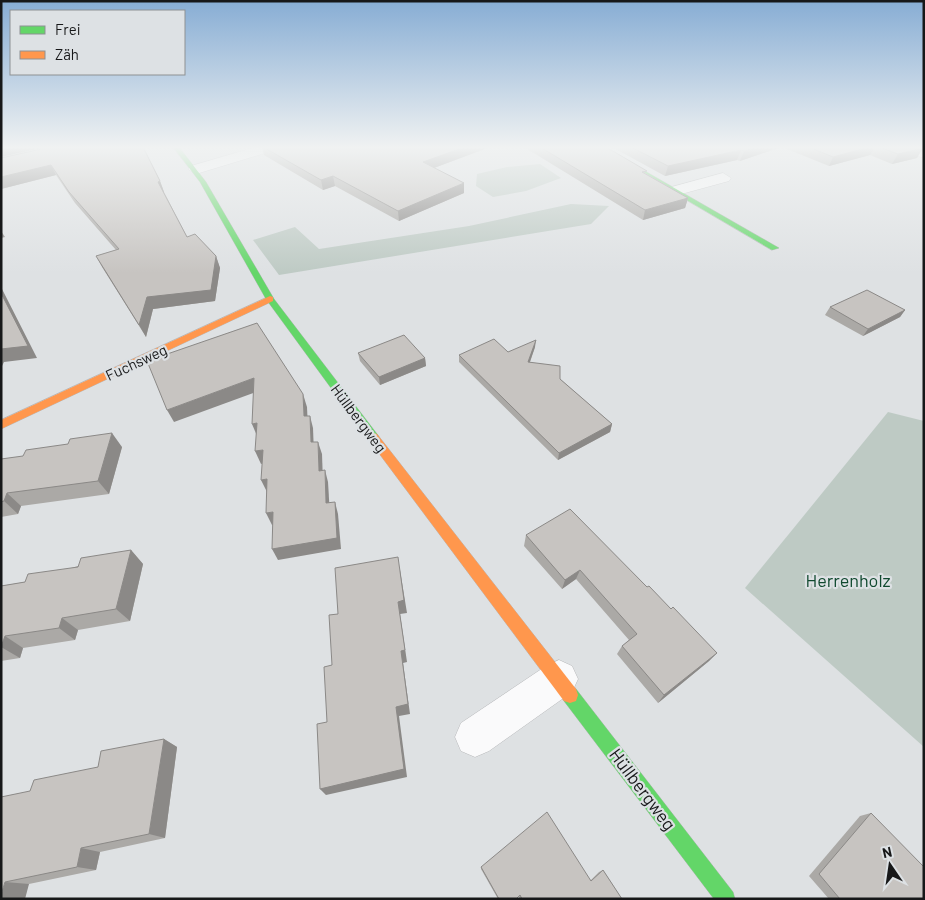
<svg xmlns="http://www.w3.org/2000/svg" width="925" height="900" viewBox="0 0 925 900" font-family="Barlow,sans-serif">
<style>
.green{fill:#becac4}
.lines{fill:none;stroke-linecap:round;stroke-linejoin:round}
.street-casing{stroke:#b8b9bb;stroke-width:1}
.fast-casing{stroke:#b8b9bb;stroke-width:1}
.slow-casing{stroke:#b8b9bb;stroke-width:1}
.street{fill:#fafafb;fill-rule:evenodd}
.fast{fill:#63d668;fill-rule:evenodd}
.slow{fill:#ff974d;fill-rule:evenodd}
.wall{fill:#aba9a6}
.shaded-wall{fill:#8b8987}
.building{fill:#c7c4c1;stroke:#8b8987}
.labels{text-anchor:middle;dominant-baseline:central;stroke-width:4.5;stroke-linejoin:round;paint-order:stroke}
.street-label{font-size:15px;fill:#171819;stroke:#dde1e4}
.near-park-label{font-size:18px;fill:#10492f;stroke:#dde1e4}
.near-street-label{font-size:18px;fill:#171819;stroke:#dde1e4}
</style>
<rect width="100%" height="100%" fill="#dee1e3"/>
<g class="green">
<path d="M540 164 561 178 526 191 493 197 476 186 477 174 507 167Z"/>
<path d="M571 204 609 206 591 224 279 275 253 240 295 227 319 249 469 226Z"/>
<path d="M888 412 924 421V747L745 588Z"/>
</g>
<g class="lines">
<defs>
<g id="street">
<path d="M256 147H277L275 150 196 174 188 169 191 166Z"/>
<path d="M897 147H917L924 149V158L899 150Z"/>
<path d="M723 173 731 178 729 181 674 196 666 191 668 188Z"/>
<path d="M559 660 572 666 578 679 572 692 489 751 475 757 461 751 455 737 461 723 546 666Z"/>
</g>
<g id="fast">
<path d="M173 147H179L206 182 274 299 377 434 379 437 377 440H369L266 299 200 182Z"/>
<path d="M596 147H603L779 248 772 250Z"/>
<path d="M570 687 576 689 733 892 735 899H714L564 701 562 695 564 689Z"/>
</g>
<g id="slow">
<path d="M270 296 273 297V301L1 429V420Z"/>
<path d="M373 433 377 434 576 689 578 695 576 701 570 703 564 701 369 440 367 437Z"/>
</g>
</defs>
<use href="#street" class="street-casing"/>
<use href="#fast" class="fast-casing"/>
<use href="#slow" class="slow-casing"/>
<use href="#street" class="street"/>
<use href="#fast" class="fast"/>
<use href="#slow" class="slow"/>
</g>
<g class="wall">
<path d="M262 147H490L434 168 464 193 399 221 335 186 323 190 264 155Z"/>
<path d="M524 147H606L647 174 688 198 685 208 643 220Z"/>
<path d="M612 147H781L740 161 737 160 665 176Z"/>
<path d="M782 147H924H918L917 158 892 164 870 155 829 166Z"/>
<path d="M1 158 160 181 164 192 187 237 216 256 220 268 215 301 153 309 146 337 102 267 96 256 116 250 75 203 56 175 1 189Z"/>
<path d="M830 307 905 310 900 317 863 336 825 315Z"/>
<path d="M535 347 530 362 560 379 612 424 610 432 558 460 459 362V355L508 352Z"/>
<path d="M358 353 425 358 426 366 380 385 360 361Z"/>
<path d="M122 447 109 494 21 506 18 514 1 517V459Z"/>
<path d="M526 535 647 587 717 653 709 661 658 703 617 654 622 646 629 640 576 579 562 589 524 546Z"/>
<path d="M131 550 143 564 130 621 78 630 75 640 23 648 20 658 1 661V586L25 582Z"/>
<path d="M164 739 177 747 165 838 100 852 96 870 29 884 1 899 30 791 98 767Z"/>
<path d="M871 813 924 899H829L809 876 860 816Z"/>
<path d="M481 867 591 880 599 872 603 870 622 899H520L518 896 516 899H498L481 869Z"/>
</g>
<g class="shaded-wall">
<path d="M1 147H46L1 157Z"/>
<path d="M465 147H490L423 172V162Z"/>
<path d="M757 147H781L740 161 744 151Z"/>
<path d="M870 147H875L870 155 829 166 833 157Z"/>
<path d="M923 148 917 158 892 164 898 154Z"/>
<path d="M741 150 737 160 665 176 668 166Z"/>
<path d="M51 165 56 175 1 189V177Z"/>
<path d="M333 176 335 186 323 190 321 180Z"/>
<path d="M160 181 164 192H162L158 182Z"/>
<path d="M464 183V193L399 221 398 211Z"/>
<path d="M688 198 685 208 643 220 645 210Z"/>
<path d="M1 231 5 237 1 238Z"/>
<path d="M216 256 220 268 215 301 153 309 146 337 139 325 147 297Z"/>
<path d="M1 287 37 358 4 362 1 368Z"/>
<path d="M905 310 900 317 863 336 868 329Z"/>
<path d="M536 340 535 347 527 370 528 362Z"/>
<path d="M425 358 426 366 380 385 379 377Z"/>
<path d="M254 378 259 391 174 422 167 410Z"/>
<path d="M303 394 307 407 308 429 304 416Z"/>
<path d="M310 416 313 428 314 455 311 442Z"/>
<path d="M257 423V436L252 424Z"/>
<path d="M612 424 610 432 558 460 559 453Z"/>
<path d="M112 433 122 447 109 494 98 481Z"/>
<path d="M318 442 322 454 323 483 319 471Z"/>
<path d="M263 450 268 462 261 464 255 451Z"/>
<path d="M325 470 328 482 330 515 326 503Z"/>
<path d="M267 479V492L261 480Z"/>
<path d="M7 493 21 506 18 514 4 501Z"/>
<path d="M335 502 338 514 341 549 278 560 272 549Z"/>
<path d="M273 512 278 524 272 525 266 513Z"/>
<path d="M131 550 143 564 130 621 116 609Z"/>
<path d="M400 570 407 613 400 614 407 662 403 663 410 714 399 716 407 777 326 795 320 789 396 707 401 651 398 602Z"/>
<path d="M580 570 576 579 562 589 565 580Z"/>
<path d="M62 618 78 630 75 640 59 628Z"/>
<path d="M5 636 23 648 20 658 1 647Z"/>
<path d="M717 653 709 661 658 703 664 695Z"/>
<path d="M164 739 177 747 165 838 149 834Z"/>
<path d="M81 848 100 852 96 870 77 867Z"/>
<path d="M5 882 29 884 25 899H1V895Z"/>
</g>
<g class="building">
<path d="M50 147H143L160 181 158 182 187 237 195 234 216 256 211 290 147 297 139 325 96 256 119 249 69 192 51 165 1 177V158Z"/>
<path d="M263 147H465L423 162 464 183 398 211 333 176 321 180Z"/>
<path d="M540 147H606L647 171 642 172 688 198 645 210Z"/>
<path d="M631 147H757L744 151 741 150 668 166Z"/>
<path d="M809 147H870L833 157Z"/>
<path d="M879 147H918L923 148 898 154Z"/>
<path d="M867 290 905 310 868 329 830 307Z"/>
<path d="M1 293 28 346 1 349Z"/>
<path d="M257 323 303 394 304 416H310L311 442H318L319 471 325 470 326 503 335 502 337 538 272 549 273 512 266 513 267 479 261 480 263 450 255 451 257 423 252 424 254 378 167 410 147 361Z"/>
<path d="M404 335 425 358 379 377 358 353Z"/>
<path d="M494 339 508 352 536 340 528 362 560 366V379L612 424 559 453 459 355Z"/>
<path d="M112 433 98 481 7 493 4 501 1 502V459L23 456 26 450 68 444 70 439Z"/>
<path d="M570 509 647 587 649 586 671 609 673 607 717 653 664 695 622 646 637 634 580 570 565 580 526 535Z"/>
<path d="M131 550 116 609 62 618 59 628 5 636 1 647V586L25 582 28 574 78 567 81 558Z"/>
<path d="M398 557 404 600 398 602 405 650 401 651 408 704 396 707 404 769 320 789 317 724 327 722 324 667 332 665 329 615 338 614 335 568Z"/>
<path d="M164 739 149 834 81 848 77 867 5 882 1 895V797L30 791 34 780 98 767 101 751Z"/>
<path d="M547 812 591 881 603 870 622 899H522L520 895 516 899H499L481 867Z"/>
<path d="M871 813 924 867V899H840L819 874Z"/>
</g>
<linearGradient id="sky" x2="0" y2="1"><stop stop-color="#87add4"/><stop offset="0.54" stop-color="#f0f2f2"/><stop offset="1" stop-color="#f0f2f2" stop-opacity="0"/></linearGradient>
<rect width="925" height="273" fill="url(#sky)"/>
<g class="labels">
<g class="street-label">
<text transform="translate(136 362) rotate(-25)">Fuchsweg</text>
<text transform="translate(359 418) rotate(53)">Hüllbergweg</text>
</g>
<g class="near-park-label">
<text x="848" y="580">Herrenholz</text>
</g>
<g class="near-street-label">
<text transform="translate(643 789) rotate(53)">Hüllbergweg</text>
</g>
</g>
<rect width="925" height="900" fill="none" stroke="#171819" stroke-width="5"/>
<rect x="10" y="10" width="175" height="65" fill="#dde1e4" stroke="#8e9193"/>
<rect x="20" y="26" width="25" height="8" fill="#63d668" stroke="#8e9193"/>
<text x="55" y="35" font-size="15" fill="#171819">Frei</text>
<rect x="20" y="51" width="25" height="8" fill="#ff974d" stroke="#8e9193"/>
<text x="55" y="60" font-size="15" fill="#171819">Zäh</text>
<g transform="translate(890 865) rotate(347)" stroke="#dde1e4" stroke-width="4" paint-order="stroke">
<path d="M0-4L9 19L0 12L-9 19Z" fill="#171819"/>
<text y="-8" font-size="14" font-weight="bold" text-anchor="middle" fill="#171819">N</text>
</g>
</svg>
